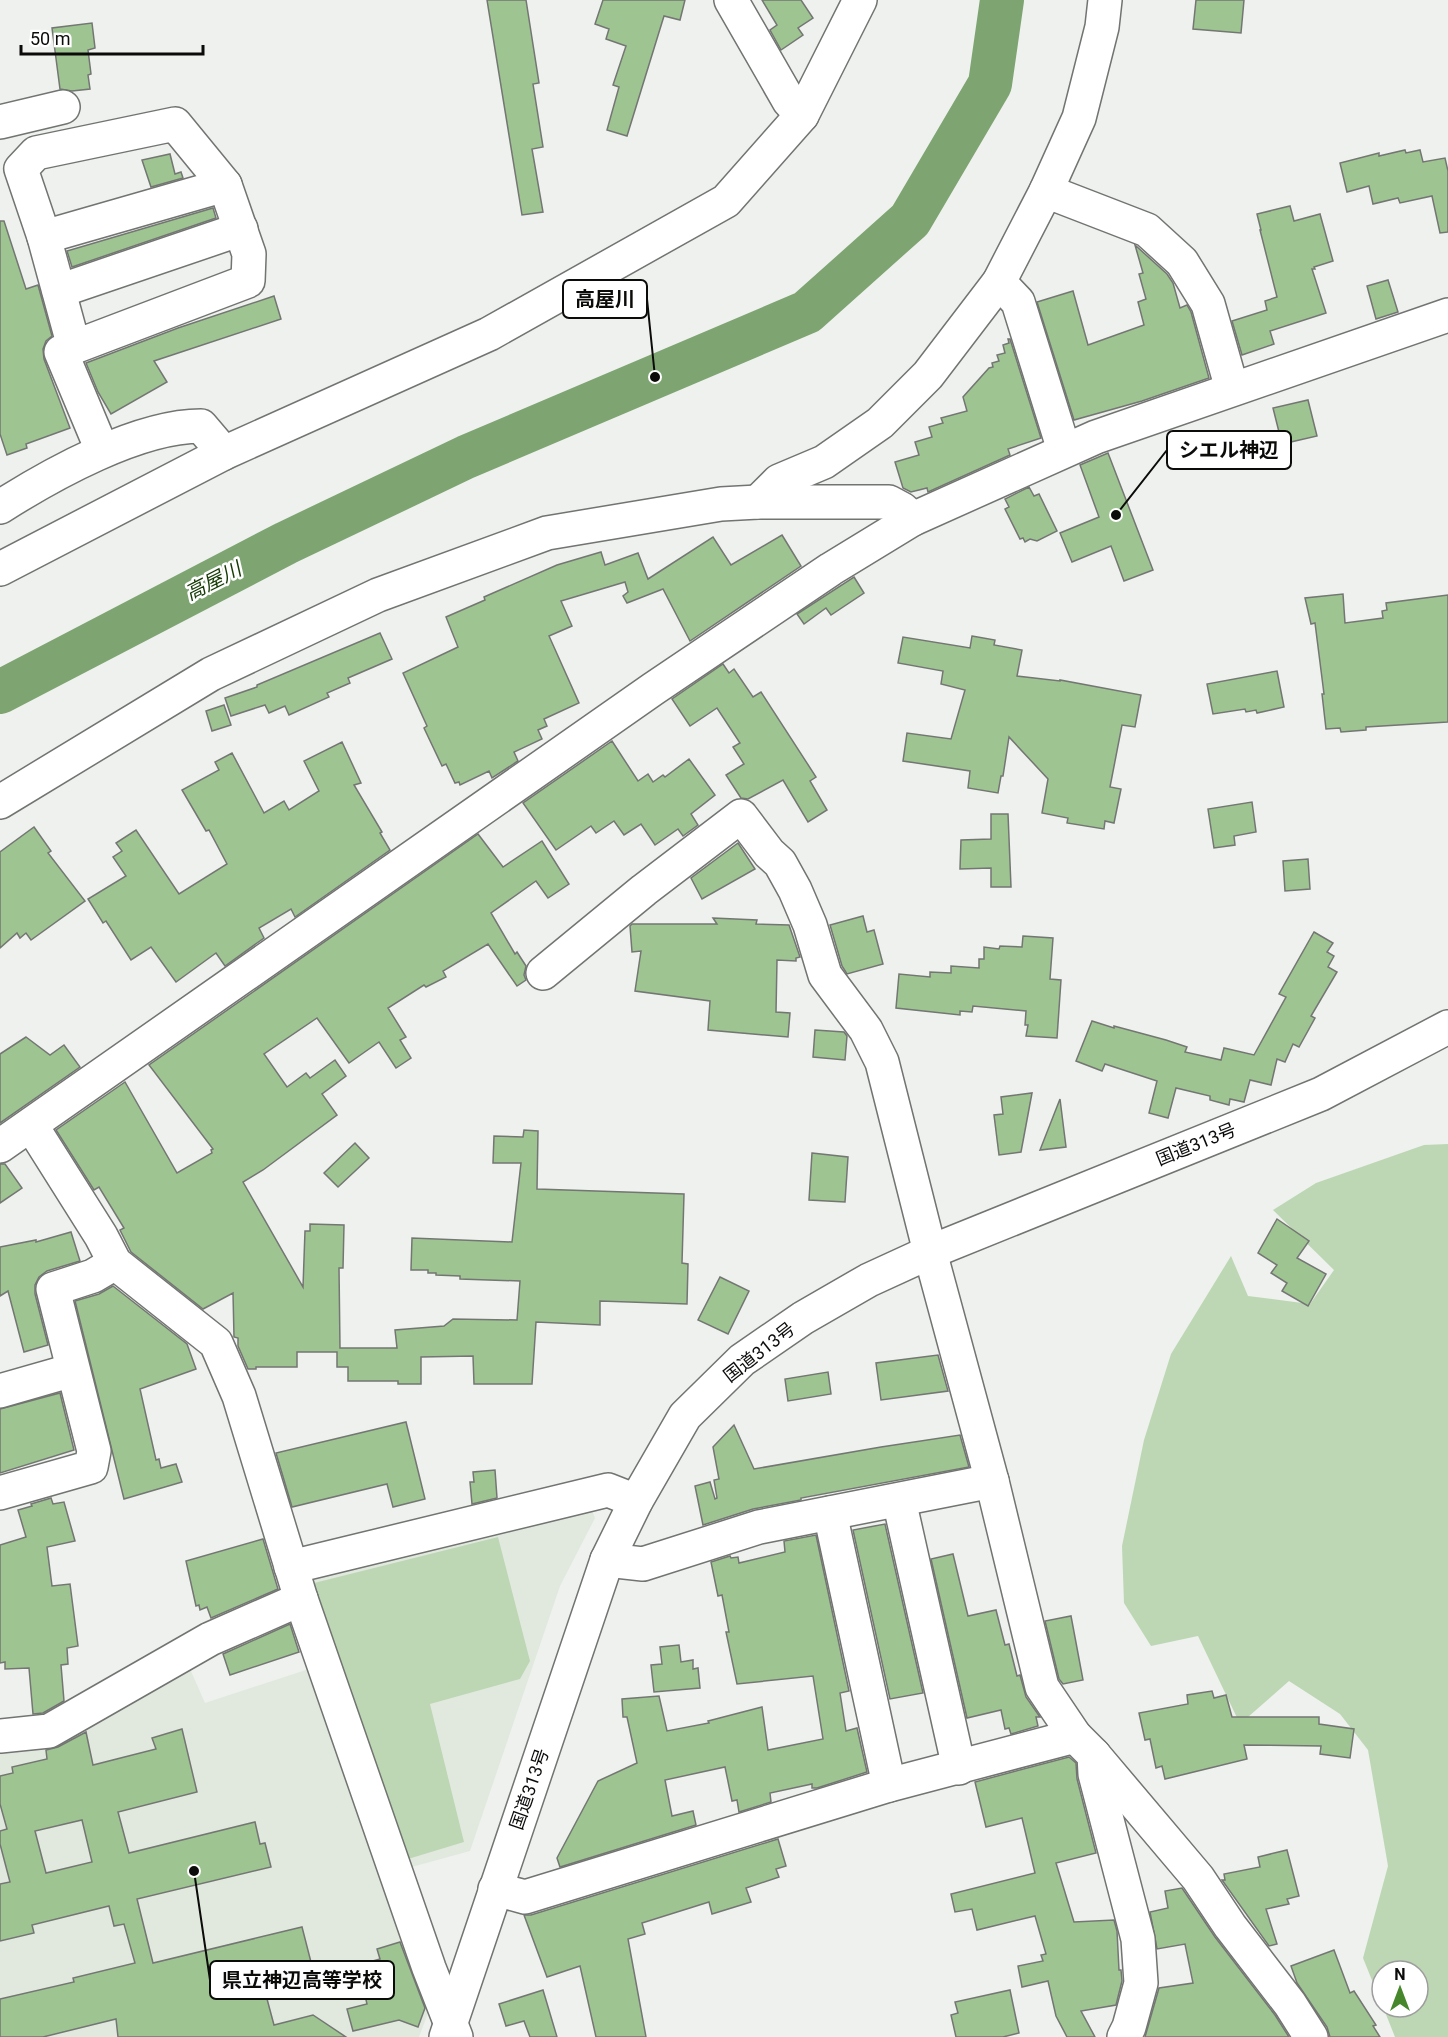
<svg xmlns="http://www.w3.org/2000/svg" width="1448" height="2037" viewBox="0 0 1448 2037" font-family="Roboto,'Noto Sans JP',sans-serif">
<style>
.built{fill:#e1e9de}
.green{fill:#bdd7b4}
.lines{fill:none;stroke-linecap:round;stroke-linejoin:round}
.river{stroke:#7ea472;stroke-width:44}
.building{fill:#9ec591;stroke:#747673;stroke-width:1.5;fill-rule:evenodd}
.minor-casing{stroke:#717471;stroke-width:36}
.highway-casing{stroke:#717471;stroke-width:36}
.minor{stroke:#fff;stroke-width:33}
.highway{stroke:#fff;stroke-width:33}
.labels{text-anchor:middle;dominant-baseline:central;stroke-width:5;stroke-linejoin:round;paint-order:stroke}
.street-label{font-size:18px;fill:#0b0b0a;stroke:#fff}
.water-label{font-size:20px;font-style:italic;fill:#153a04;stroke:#fff}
.leader{fill:none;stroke:#0b0b0a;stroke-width:2}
.callout-dot{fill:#0b0b0a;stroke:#fff;stroke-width:2}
.callout{fill:#fff;stroke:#0b0b0a;stroke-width:2}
.callout-label{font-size:20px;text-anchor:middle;font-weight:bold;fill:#0b0b0a}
</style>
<rect width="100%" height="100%" fill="#eef1ed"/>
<g class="built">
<path d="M591 1508 595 1518 560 1586 470 1851 408 1868 308 1581Z"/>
<path d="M186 1660 205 1703 315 1667 433 2000 419 2037H0V1743Z"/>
</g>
<g class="green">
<path d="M1448 1144V2037H1395L1383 2007H1418V1971H1382V2005L1363 1958 1388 1866 1368 1750 1340 1714 1289 1681 1240 1724 1198 1636 1151 1646 1124 1603 1122 1546 1144 1440 1171 1354 1231 1256 1248 1296 1310 1304 1334 1270 1273 1210 1316 1183 1424 1145Z"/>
<path d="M498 1537 530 1661 520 1679 430 1704 464 1842 408 1859 314 1583Z"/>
</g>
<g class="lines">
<path class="river" d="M0 692 286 543 466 457 807 312 910 220 990 84 1002 0"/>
</g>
<g class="building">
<path d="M487 0H526L539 83 533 84 543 147 532 149 543 212 522 215Z"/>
<path d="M603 0H685L680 20 664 16 627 136 607 130 619 87 613 85 626 46 606 39 609 29 595 24Z"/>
<path d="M762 0H801L813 18 798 28 803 35 781 50 770 30 777 25Z"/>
<path d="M1196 0H1244L1241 33 1193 29Z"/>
<path d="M92 23 95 48 88 50 91 74 88 75 90 89 72 91 60 89 52 28Z"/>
<path d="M1405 150 1406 153 1420 150 1423 162 1445 158 1448 171V232L1440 233 1432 196 1400 203 1398 198 1373 204 1369 186 1347 192 1340 163 1379 153V156Z"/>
<path d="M170 154 175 174 181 172 183 178 151 187 142 160Z"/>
<path d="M1290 206 1294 221 1320 214 1333 261 1314 267 1315 269H1312L1326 313 1270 331 1274 344 1242 355 1232 321 1267 310 1265 301 1277 297 1260 230H1261L1257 214Z"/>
<path d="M213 208 216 218 72 267 67 251Z"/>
<path d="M0 221H4L26 289 38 285 52 336 46 341 43 349 44 359 70 428 26 444 27 448 7 455 0 434Z"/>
<path d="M1135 245 1167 274 1173 283 1180 308 1187 305 1191 312 1209 378 1142 401 1074 420 1037 302 1073 291 1088 345 1144 325 1138 302 1146 299 1139 274 1143 273Z"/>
<path d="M1388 280 1398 312 1376 319 1367 286Z"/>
<path d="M274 296 281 319 154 361 167 382 111 414 98 392 86 363 178 328Z"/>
<path d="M1008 339H1010L1041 438 1008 449 1010 455 928 492 927 488 911 492 903 488 895 462 919 455 915 442 932 437 929 427 943 423 941 418 967 411 963 397 989 368 993 367 992 363 999 361 997 355 1005 353 1003 345 1009 343Z"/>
<path d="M1308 400 1317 436 1282 444 1273 408Z"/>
<path d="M1108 453 1153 570 1124 581 1111 546 1072 562 1060 533 1099 517 1080 465Z"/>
<path d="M1029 487 1034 496 1039 494 1057 531 1037 541 1030 539 1025 542 1023 538 1020 539 1005 509 1009 507 1005 499Z"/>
<path d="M782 535 801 566 690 641 663 589 627 603 623 596 628 592 625 582 561 601 572 626 549 636 579 703 544 719 547 726 538 730 542 739 514 752 518 761 492 778 489 771 460 785 459 782 455 783 446 764 442 766 424 728 427 726 403 673 458 647 446 617 485 600 484 597 557 565 601 552 605 565 638 553 648 579 713 537 731 565Z"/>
<path d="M854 577 864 593 831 615 826 608 804 624 797 614Z"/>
<path d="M1343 594 1345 623 1383 618 1382 611 1387 610 1386 603 1448 595V722L1366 727V730L1341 732 1340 728 1326 729 1322 694H1324L1315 623 1311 624 1305 598Z"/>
<path d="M380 633 392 659 348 678 350 683 327 693 329 697 289 715 285 706 269 713 265 705 231 716 225 698 257 687V685Z"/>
<path d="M972 636 995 640 994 645 1022 650 1017 676 1060 681V680L1141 695 1135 727 1122 725 1110 787 1121 789 1114 823 1105 821 1104 829 1067 823 1068 818 1042 813 1048 779 1009 737 1003 776H1001L998 793 968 788 970 771 903 761 907 733 951 739 965 690 941 684 943 671 898 663 903 637 970 648Z"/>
<path d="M723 664 729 673 734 669 753 697 761 692 816 777 810 781 827 810 808 822 783 780 748 799 741 798 726 775 744 764 733 747 740 743 717 708 690 726 672 699Z"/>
<path d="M1277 671 1284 707 1257 713 1256 710 1246 712 1245 709 1213 714 1207 684Z"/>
<path d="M224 705 231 725 212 731 206 711Z"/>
<path d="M612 741 638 781 648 774 653 782 663 775 665 777 689 759 715 795 691 814 698 825 683 836 678 829 655 845 641 824 624 835 614 821 596 833 591 826 556 850 523 803Z"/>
<path d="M342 742 361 783 354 785 382 832 380 833 390 850 295 917 291 909 259 928 264 938 225 966 216 953 176 982 151 947 131 960 106 921 103 923 88 899 126 876 113 857 122 851 116 843 136 830 179 894 227 864 209 830 206 831 182 790 219 770 215 762 232 753 264 813 284 801 289 810 319 791 304 761Z"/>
<path d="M1252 802 1256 832 1234 836 1235 845 1214 848 1208 809Z"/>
<path d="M991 814H1008L1011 887H991V868L960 869 961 840 991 839Z"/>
<path d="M34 827 51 851 48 853 85 901 31 940 26 933 20 938 17 933 0 948V852Z"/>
<path d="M478 834 503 867 542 841 569 884 548 898 536 881 491 913 515 954 517 952 526 966 524 975 526 980 517 986 488 944 443 971 446 977 426 987 424 985 388 1008 406 1037 400 1040 411 1058 396 1068 379 1042 349 1063 317 1018 264 1054 287 1087 306 1073 310 1078 335 1060 346 1076 322 1094 337 1115 263 1170 243 1182 303 1287 305 1231H310V1224L344 1225 343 1268H339L340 1348H397L395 1330 444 1326 453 1319 517 1320 520 1281 460 1279V1276L436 1275V1273H428V1270H411L412 1238 512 1242 521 1163H493L494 1136 523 1137 524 1130 538 1131 537 1189 684 1194 682 1263 688 1264 687 1304 600 1301V1325L536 1322 532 1384H474L473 1356 421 1357V1384H398V1381H348V1367H337V1352H297V1367H256V1369H248L238 1346V1338L234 1337 233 1293 203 1309 131 1252 120 1230 124 1228 99 1187 94 1190 56 1130 125 1082 177 1173 212 1153 211 1150 213 1149 149 1065Z"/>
<path d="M738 843 755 869 702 899 691 878Z"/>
<path d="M1308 859 1310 889 1285 891 1283 861Z"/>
<path d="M863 916 867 932 874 930 883 964 847 974 842 966 830 925Z"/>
<path d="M713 918 757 920 756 924 789 925 800 957 796 958V961L777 960 776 1012 790 1013 788 1037 708 1030 710 1001 635 991 641 951 632 952 630 926 632 924H717Z"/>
<path d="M1314 932 1333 943 1327 952 1334 956 1328 967 1337 972 1311 1016 1315 1018 1299 1047 1293 1044 1285 1062 1277 1059 1271 1085 1250 1080 1244 1102 1230 1099 1229 1105 1210 1100V1096L1176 1088 1168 1118 1149 1113 1157 1081 1105 1064 1102 1071 1076 1061 1092 1021 1114 1028V1026L1166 1040 1187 1047 1185 1052 1221 1060 1224 1048 1254 1055 1286 997 1279 994Z"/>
<path d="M1023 936 1053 938 1050 979 1061 980 1057 1038 1026 1036 1028 1025H1025L1026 1011 973 1006 972 1012 960 1011V1015L896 1008 899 974 930 977V972L951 973V966L979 968V959H984V947L999 949 1000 946 1022 947Z"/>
<path d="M815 1030 844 1032 847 1036 845 1060 813 1057Z"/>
<path d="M26 1037 50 1055 64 1045 80 1067 0 1123V1054Z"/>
<path d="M1032 1093 1021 1152 999 1155 994 1115 1003 1114 1001 1097Z"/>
<path d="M1060 1099 1066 1147 1040 1150Z"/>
<path d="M355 1143 369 1158 338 1187 324 1173Z"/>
<path d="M812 1153 848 1157 845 1202 809 1200Z"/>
<path d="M0 1164H5L22 1188 0 1203Z"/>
<path d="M1277 1219 1309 1241 1297 1258 1326 1274 1308 1306 1282 1291 1287 1283 1271 1273 1277 1265 1258 1253Z"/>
<path d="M71 1232 80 1261 47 1271 39 1277 35 1285V1294L48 1345 24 1352 8 1291 0 1296V1247L36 1240V1242Z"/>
<path d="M720 1277 749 1291 728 1334 698 1320Z"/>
<path d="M113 1286 187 1344 196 1369 140 1389 156 1460 159 1459 161 1468 176 1464 182 1482 124 1499 75 1301 99 1294Z"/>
<path d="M938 1355 948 1391 881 1400 876 1363Z"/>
<path d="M828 1372 831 1394 788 1401 785 1379Z"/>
<path d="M60 1393 74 1450 0 1473V1409Z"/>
<path d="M406 1422 425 1499 393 1507 387 1484 292 1507 276 1453Z"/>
<path d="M734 1425 754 1469 881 1447 960 1435 969 1467 801 1498V1500L753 1509 703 1525 695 1486 710 1482 715 1499 717 1498 714 1480 719 1479 713 1447Z"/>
<path d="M495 1470 497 1498 472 1504 470 1482H474L473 1472Z"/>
<path d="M51 1498 53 1504 64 1502 75 1541 47 1547 52 1586 70 1584 78 1646 67 1648 68 1664 61 1665 64 1701 43 1713 33 1714 29 1668 5 1669V1662L0 1663V1545L26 1537 18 1510 32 1506 31 1504Z"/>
<path d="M885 1524 923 1693 890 1699 853 1530Z"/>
<path d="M816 1535 849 1691 840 1693 846 1731 857 1728 867 1772 817 1788H812V1784L770 1793 771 1802 739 1812 737 1800 732 1801 725 1767 665 1780 672 1816 693 1811 696 1825 560 1867 557 1858 598 1781 637 1763 627 1717H623L622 1699 659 1696 667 1731 709 1723 708 1721 762 1707 768 1750 823 1739 813 1676 737 1684 726 1632H729L722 1595 718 1596 711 1562 730 1556 731 1558 738 1557 739 1563 785 1552 784 1541Z"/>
<path d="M263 1539 278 1589 211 1618 207 1607 200 1610 199 1605 196 1606 186 1561Z"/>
<path d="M953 1554 968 1616 996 1610 1005 1645 1009 1644 1017 1676 1020 1675 1026 1697 1040 1717H1036L1038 1726 1011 1734 1009 1728 1005 1729 1001 1710 967 1718 931 1559Z"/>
<path d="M1071 1616 1083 1680 1063 1684 1059 1679 1045 1621Z"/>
<path d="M290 1624 299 1652 230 1675 223 1654Z"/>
<path d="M679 1645 681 1662 693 1660V1669L698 1668 700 1688 654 1692 651 1665 662 1664 660 1647Z"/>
<path d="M1212 1691 1214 1698 1226 1695 1232 1717H1319V1724L1354 1729 1350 1758 1320 1754 1321 1746 1244 1745 1247 1759 1165 1779 1162 1766 1156 1768 1150 1739 1145 1740 1139 1713 1188 1704 1187 1695Z"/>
<path d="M182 1729 197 1792 118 1812 129 1853 255 1822 260 1844 265 1843 271 1867 137 1899 153 1963 302 1927 312 1966 289 1972 290 1977 263 1984 274 2025 313 2015 346 2037H118L116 2019 43 2037H0V1999L74 1982 73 1978 135 1963 124 1924 114 1926 109 1906 32 1925 34 1933 0 1941V1884L10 1882 0 1844V1831L7 1829 0 1804V1776L13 1773 12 1767 47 1759 46 1750 58 1747 86 1732 93 1765 156 1749 152 1738ZM82 1820 92 1862 46 1873 35 1831Z"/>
<path d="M1069 1757 1076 1763 1077 1779 1096 1853 1056 1863 1074 1922 1114 1920 1117 1931 1119 1970H1121L1122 1981 1116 2005 1081 2011 1095 2037H1067L1056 2016 1048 1981 1022 1987 1018 1966 1043 1961 1041 1955 1046 1954 1035 1916 977 1930 972 1909 955 1912 951 1894 1035 1873 1022 1818 986 1827 975 1782Z"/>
<path d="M778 1839 786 1866 776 1869 779 1877 746 1888 751 1902 712 1914 709 1902 642 1923 645 1934 628 1939 646 2037H596L580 1966 547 1977 524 1915H531Z"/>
<path d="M1287 1850 1299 1896 1287 1899 1289 1904 1266 1909 1277 1944 1269 1946 1222 1880H1225L1224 1874 1260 1867 1258 1857Z"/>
<path d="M1182 1888 1215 1937 1275 2015 1289 2037H1145L1159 1988 1193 1983 1185 1944 1157 1949 1150 1912 1168 1908 1165 1891Z"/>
<path d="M400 1942 425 2008 418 2027 399 2020 353 2031 347 2009 367 2004 358 1965 380 1959 377 1949Z"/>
<path d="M1334 1950 1350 1993 1354 1991 1376 2025 1373 2026 1380 2037H1330L1327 2027 1297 1983 1291 1966Z"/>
<path d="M543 1990 557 2037H530L524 2021 506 2026 499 2004Z"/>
<path d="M1010 1990 1019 2033 1003 2037H956L951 2015 958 2013 955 2002Z"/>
</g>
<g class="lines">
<defs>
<g id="minor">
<path d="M731 0 789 101 802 115"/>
<path d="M0 122 63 107"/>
<path d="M1046 191 1147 230 1182 262 1208 304 1232 389"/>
<path d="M44 237 225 185"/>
<path d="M999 282 1018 302 1064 450"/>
<path d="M59 291 241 229"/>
<path d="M74 347 44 237 21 169 36 153 175 124 225 185 249 254 248 281 61 352 102 450"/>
<path d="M758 502 779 481 824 462 880 423 928 375 999 282 1046 191 1079 118 1102 27 1105 0"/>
<path d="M0 507C52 474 138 426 201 426L224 453"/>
<path d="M0 569 224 453 489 334 726 201 802 115 860 0"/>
<path d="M0 802 211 674 378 595 547 533 721 504 758 502H889L902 509 913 519"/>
<path d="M543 973 644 890 741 816 769 853 780 863 795 890 810 925 825 975 866 1030 882 1062 930 1252 992 1481 1042 1687 1075 1736 1094 1755 1095 1774 1138 1939 1141 1983 1129 2027 1124 2037"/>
<path d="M31 1125 101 1236 115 1263 216 1343 239 1396 301 1599 429 1968 456 2037"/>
<path d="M0 1146 653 689 831 569 913 519 1096 437 1448 315"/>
<path d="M0 1391 73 1370"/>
<path d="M0 1493 91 1467 94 1451 53 1289 93 1276 115 1263"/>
<path d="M899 1500 959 1768"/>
<path d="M830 1513 889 1785"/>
<path d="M607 1560 643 1564 759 1527 992 1481"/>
<path d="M291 1567 608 1490 636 1501"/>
<path d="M0 1736 49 1731 210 1639 301 1599"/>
<path d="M1094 1755 1198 1878 1230 1926 1290 2004 1311 2037"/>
<path d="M495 1889 525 1897 889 1785 1075 1736"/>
</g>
<path id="highway" d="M446 2037 607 1560 636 1501 685 1416 742 1360 803 1318 869 1280 930 1252 1321 1094 1448 1027"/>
</defs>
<use href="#minor" class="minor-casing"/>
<use href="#highway" class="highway-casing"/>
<use href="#minor" class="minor"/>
<use href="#highway" class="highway"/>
</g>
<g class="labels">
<g class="street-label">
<text transform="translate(1196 1144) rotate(-22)">国道313号</text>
<text transform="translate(759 1352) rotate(-38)">国道313号</text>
<text transform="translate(529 1789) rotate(-71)">国道313号</text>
</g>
<g class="water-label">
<text transform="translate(213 581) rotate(-27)">高屋川</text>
</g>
</g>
<path class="leader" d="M655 377L647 299M1116 515L1167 450M194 1871L210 1980"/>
<g class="callout-dot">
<circle cx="655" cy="377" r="6"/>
<circle cx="1116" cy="515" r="6"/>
<circle cx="194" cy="1871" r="6"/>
</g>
<g class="callout">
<rect x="563" y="280" width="84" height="38" rx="6"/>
<rect x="1167" y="431" width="124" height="38" rx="6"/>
<rect x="210" y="1961" width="184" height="38" rx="6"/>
</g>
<g class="callout-label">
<text x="605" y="306">高屋川</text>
<text x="1229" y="457">シエル神辺</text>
<text x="302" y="1987">県立神辺高等学校</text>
</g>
<g transform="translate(1400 1989)"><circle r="28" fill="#ffffff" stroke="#9d9d9d" stroke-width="1.5"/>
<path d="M0-4.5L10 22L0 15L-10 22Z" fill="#45872a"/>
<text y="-9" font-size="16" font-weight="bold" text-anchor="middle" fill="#0b0b0a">N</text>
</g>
<path d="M21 45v9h182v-9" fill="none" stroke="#0b0b0a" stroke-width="3"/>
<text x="30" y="45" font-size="18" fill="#0b0b0a" stroke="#ffffff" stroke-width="4.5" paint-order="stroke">50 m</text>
</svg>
